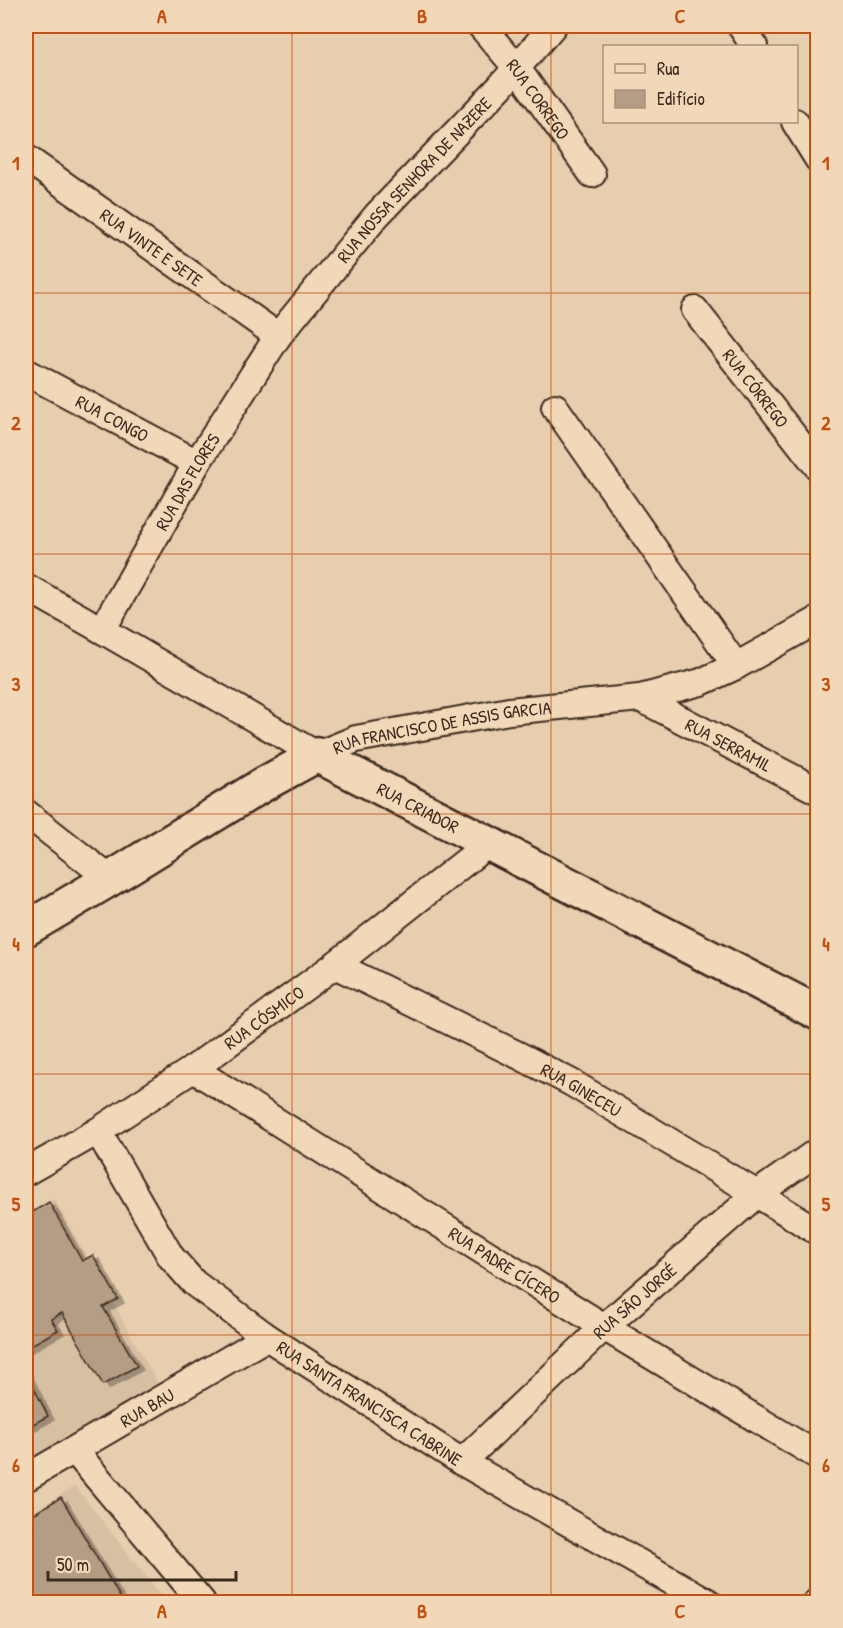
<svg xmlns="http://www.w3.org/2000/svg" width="843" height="1628" viewBox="0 0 843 1628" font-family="'Patrick Hand',sans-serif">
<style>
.built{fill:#d7bfa2}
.building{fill:#b49d84;stroke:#3b2a1e;stroke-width:1.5;filter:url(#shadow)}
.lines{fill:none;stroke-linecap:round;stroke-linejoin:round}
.street-casing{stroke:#3b2a1e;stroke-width:30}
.secondary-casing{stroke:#3b2a1e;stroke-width:38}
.street{stroke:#f1d8b8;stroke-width:26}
.secondary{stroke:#f1d8b8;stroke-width:33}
.grid{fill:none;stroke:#c55010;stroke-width:1.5;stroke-opacity:0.55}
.labels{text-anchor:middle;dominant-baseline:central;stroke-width:4.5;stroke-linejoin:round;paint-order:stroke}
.street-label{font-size:18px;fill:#3b2a1e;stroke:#f1d8b8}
.neatline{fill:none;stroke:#c55010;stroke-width:2}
.grid-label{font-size:20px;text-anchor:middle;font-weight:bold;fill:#c55010}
</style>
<defs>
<filter id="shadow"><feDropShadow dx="6" dy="4" stdDeviation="0" flood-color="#0004"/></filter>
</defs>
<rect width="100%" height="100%" fill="#e6ceaf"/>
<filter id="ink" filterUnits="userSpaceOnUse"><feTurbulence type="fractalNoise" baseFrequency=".0167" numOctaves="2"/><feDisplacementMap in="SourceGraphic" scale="12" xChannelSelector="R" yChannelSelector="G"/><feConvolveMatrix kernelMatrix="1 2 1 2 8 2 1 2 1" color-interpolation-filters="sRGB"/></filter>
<g filter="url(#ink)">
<g class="built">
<path d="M54 1199 171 1406 26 1488V1214Z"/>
<path d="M75 1486 166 1602H26V1516Z"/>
</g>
<g class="building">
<path d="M49 1202 82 1261 93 1255 118 1299 103 1307 137 1366 103 1385 62 1313 51 1319 58 1330 26 1348V1216Z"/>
<path d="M26 1372 48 1416 26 1428Z"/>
<path d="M61 1497 123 1602H33L26 1590V1537L35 1531 27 1518Z"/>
</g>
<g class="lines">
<defs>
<g id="street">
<path id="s1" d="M481 26 516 67 592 174"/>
<path d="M741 26 754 46"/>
<path d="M795 122 818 159"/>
<path id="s2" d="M26 158 278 336"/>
<path id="s3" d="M695 310 818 467"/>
<path id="s4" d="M26 372 197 463"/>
<path d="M555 407 736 666"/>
<path id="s5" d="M26 587 102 630 317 755 356 739 509 711 640 698 701 682 736 666 818 620"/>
<path id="s6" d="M102 630 197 463 278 336 377 215 500 87 553 26"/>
<path id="s7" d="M640 698 818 791"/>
<path d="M26 813 110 879"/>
<path id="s8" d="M335 965 518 1055 572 1083 757 1194 818 1232"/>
<path id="s9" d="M193 1069 604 1327 818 1456"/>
<path id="s10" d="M98 1131 171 1257 194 1283 267 1337 462 1462 708 1602"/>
<path id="s11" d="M26 1172 98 1131 193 1069 335 965 488 844"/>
<path d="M75 1451 202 1602"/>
<path id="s12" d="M462 1462 604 1327 757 1194 818 1151"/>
<path id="s13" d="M26 1478 267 1337"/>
<path d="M817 1602H818"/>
</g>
<g id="secondary">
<path id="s14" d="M26 929 110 879 264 784 317 755 818 1013"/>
</g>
</defs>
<use href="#street" class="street-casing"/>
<use href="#secondary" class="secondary-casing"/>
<use href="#street" class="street"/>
<use href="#secondary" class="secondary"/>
</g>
</g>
<path class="grid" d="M292 26V1602M551 26V1602M26 293H818M26 554H818M26 814H818M26 1074H818M26 1335H818"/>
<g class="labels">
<g class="street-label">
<text stroke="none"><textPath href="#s1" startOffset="93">RUA CORREGO</textPath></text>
<text stroke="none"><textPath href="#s6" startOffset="550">RUA NOSSA SENHORA DE NAZERE</textPath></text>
<text stroke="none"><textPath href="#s2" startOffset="154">RUA VINTE E SETE</textPath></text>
<text stroke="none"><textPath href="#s3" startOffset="99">RUA CÓRREGO</textPath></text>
<text stroke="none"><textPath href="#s4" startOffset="98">RUA CONGO</textPath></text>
<text stroke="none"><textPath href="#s6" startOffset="171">RUA DAS FLORES</textPath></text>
<text stroke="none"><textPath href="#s5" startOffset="465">RUA FRANCISCO DE ASSIS GARCIA</textPath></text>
<text stroke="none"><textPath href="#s7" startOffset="100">RUA SERRAMIL</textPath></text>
<text stroke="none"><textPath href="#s14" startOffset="453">RUA CRIADOR</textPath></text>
<text stroke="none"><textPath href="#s11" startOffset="284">RUA CÓSMICO</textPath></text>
<text stroke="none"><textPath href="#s8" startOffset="276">RUA GINECEU</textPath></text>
<text stroke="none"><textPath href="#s9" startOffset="368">RUA PADRE CÍCERO</textPath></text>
<text stroke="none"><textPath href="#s12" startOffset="236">RUA SÃO JORGÉ</textPath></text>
<text stroke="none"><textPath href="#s10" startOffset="393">RUA SANTA FRANCISCA CABRINE</textPath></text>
<text stroke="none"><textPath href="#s13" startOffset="140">RUA BAU</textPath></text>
</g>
</g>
<rect width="843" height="1628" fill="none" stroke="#f1d8b8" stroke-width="66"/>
<rect x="603" y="45" width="195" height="78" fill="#f1d8b8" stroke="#a8927a" stroke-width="1.5"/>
<rect x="615" y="64" width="30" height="9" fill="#f1d8b8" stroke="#a8927a" stroke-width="1.5"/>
<text x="657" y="75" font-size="18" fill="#3b2a1e">Rua</text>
<rect x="615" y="90" width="30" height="18" fill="#b49d84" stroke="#a8927a" stroke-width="1.5"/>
<text x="657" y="105" font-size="18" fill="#3b2a1e">Edifício</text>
<path d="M48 1571v9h188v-9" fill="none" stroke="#3b2a1e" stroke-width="3"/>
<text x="57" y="1571" font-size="18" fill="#3b2a1e" stroke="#f1d8b8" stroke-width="4.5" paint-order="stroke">50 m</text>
<rect x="33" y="33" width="777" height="1562" class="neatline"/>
<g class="grid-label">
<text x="162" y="23">A</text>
<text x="422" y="23">B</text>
<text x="680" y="23">C</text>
<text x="16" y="170">1</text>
<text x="826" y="170">1</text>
<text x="16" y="430">2</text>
<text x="826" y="430">2</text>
<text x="16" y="691">3</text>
<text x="826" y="691">3</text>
<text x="16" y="951">4</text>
<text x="826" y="951">4</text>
<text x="16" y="1211">5</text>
<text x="826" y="1211">5</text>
<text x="16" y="1472">6</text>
<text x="826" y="1472">6</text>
<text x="162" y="1618">A</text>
<text x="422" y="1618">B</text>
<text x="680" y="1618">C</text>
</g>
</svg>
